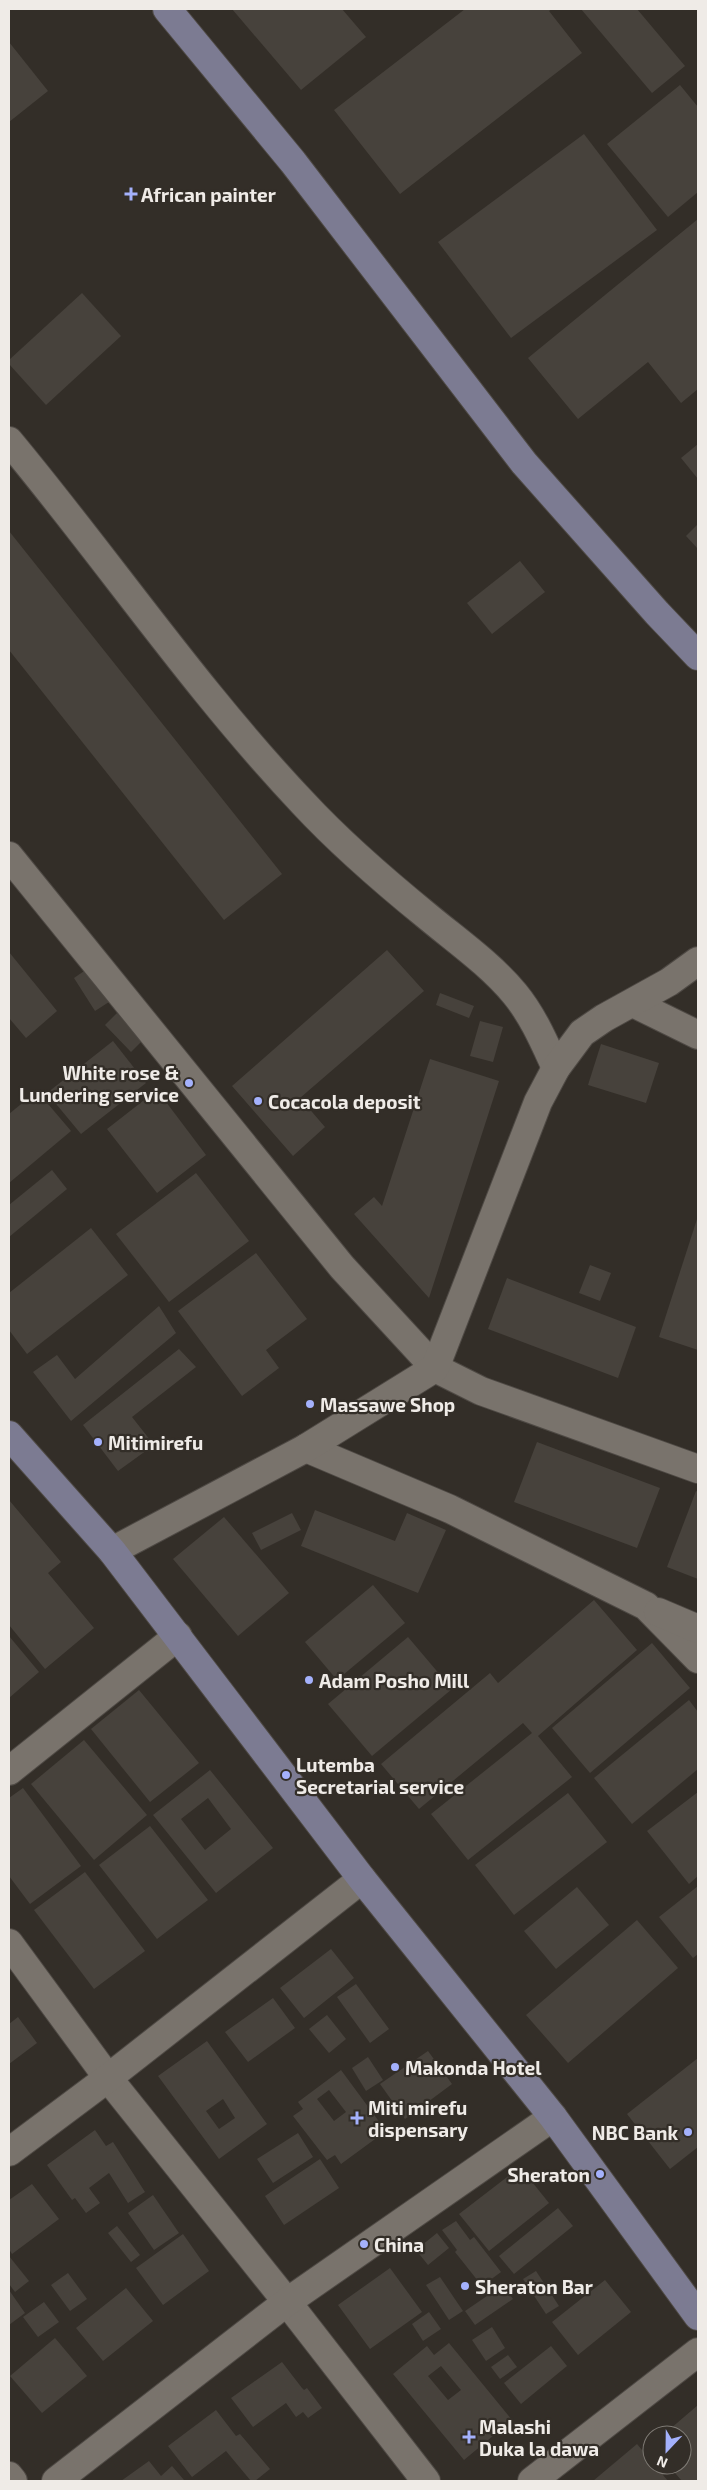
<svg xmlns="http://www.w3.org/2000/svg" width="707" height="2490" viewBox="0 0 707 2490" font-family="'Exo 2',sans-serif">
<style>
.building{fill:#47423c;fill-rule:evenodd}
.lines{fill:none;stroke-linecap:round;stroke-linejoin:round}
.street-casing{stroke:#4e4944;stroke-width:30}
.secondary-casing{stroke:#4e4944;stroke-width:30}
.street{stroke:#79736c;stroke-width:28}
.secondary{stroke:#7c7b92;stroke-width:28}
.poi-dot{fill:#a4b1fc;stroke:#332e28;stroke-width:2}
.labels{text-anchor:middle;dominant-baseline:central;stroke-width:4.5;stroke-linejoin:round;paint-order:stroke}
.poi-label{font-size:19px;font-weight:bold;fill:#efebe7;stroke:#332e28;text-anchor:start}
</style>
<rect width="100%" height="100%" fill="#332e28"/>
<g class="building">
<path d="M232 9H342L366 37 301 90Z"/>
<path d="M465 9H552L549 11 582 53 400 194 334 110Z"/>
<path d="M581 9H637L685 66 652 93Z"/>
<path d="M9 42 48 91 9 122Z"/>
<path d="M680 85 698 107V192L668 217 607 144Z"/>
<path d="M584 134 657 230 511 338 438 242Z"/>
<path d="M698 219V389L681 403 648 362 578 419 528 358Z"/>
<path d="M82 293 121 336 46 405 9 364V360Z"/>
<path d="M698 444V479L681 458Z"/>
<path d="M698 524V549L686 536Z"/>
<path d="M9 531 282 874 224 920 9 650Z"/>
<path d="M520 561 545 592 492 634 467 603Z"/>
<path d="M387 950 424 991 300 1098 325 1127 293 1156 232 1086Z"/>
<path d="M9 952 57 1011 26 1038 9 1018Z"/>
<path d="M87 969 109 1002 95 1011 74 978Z"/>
<path d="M440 993 474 1006 469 1018 436 1005Z"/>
<path d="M117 1013 142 1041 131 1052 105 1025Z"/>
<path d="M480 1021 503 1027 493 1062 470 1056Z"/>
<path d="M113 1041 146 1083 81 1134 47 1093Z"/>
<path d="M601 1044 659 1063 646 1103 588 1085Z"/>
<path d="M430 1059 499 1081 429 1298 354 1214 374 1197 382 1206Z"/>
<path d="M157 1090 206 1155 157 1193 107 1129Z"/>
<path d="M37 1091 71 1131 9 1183V1114Z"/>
<path d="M52 1170 67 1189 9 1237V1205Z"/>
<path d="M196 1173 249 1241 169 1302 116 1234Z"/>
<path d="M698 1216V1350L659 1337Z"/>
<path d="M91 1228 128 1275 27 1354 9 1330V1293Z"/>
<path d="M256 1253 307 1319 266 1350 279 1368 242 1396 178 1311Z"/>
<path d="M590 1265 611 1273 600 1301 579 1293Z"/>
<path d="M507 1278 636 1327 618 1378 488 1329Z"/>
<path d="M159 1306 176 1333 71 1421 33 1372 57 1355 75 1379Z"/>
<path d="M179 1349 196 1367 132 1417 154 1445 118 1471 83 1425Z"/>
<path d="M537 1442 660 1488 637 1548 514 1502Z"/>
<path d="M696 1491 698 1492V1579L667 1567Z"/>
<path d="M9 1500 61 1562 48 1573 94 1628 45 1669 9 1625Z"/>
<path d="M315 1510 395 1541 407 1513 446 1530 418 1593 301 1546Z"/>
<path d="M292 1513 301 1530 261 1550 252 1533Z"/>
<path d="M224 1517 289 1593 238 1636 173 1559Z"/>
<path d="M373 1585 405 1623 337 1680 305 1642Z"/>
<path d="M594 1600 637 1650 538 1736 572 1777 468 1860 431 1814 532 1733 523 1723 419 1809 381 1764 490 1673 498 1683Z"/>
<path d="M9 1636 39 1672 9 1698Z"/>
<path d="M408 1637 452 1689 372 1756 328 1704Z"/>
<path d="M652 1643 690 1688 590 1773 552 1728Z"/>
<path d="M139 1690 199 1763 150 1802 91 1729Z"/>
<path d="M689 1700 698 1712V1769L632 1824 594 1778Z"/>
<path d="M84 1740 147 1815 94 1860 31 1784Z"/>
<path d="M210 1770 273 1848 216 1893 153 1815ZM208 1798 231 1829 205 1850 181 1819Z"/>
<path d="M23 1788 81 1866 30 1904 9 1876V1798Z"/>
<path d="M698 1792V1876L689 1884 647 1831Z"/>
<path d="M568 1793 607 1842 514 1915 475 1865Z"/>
<path d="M150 1826 208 1900 157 1939 99 1865Z"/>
<path d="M85 1872 145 1951 94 1989 34 1910Z"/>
<path d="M698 1886V1954L693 1958 659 1917Z"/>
<path d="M577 1887 609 1925 556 1969 524 1931Z"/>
<path d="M637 1920 678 1968 568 2063 526 2015Z"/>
<path d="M331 1949 354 1978 304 2018 280 1988Z"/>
<path d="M356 1984 389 2029 370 2043 337 1997Z"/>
<path d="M273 1998 295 2028 248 2062 225 2032Z"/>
<path d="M327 2015 346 2039 329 2053 309 2029Z"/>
<path d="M18 2017 37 2043 9 2064V2024Z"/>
<path d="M207 2041 267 2124 219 2159 158 2076ZM223 2099 235 2118 219 2129 206 2111Z"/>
<path d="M428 2051 452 2084 405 2119 380 2084Z"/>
<path d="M368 2057 383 2080 366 2091 352 2068Z"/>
<path d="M698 2058V2147L670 2169 627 2114Z"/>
<path d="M341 2070 386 2131 341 2164 335 2155 327 2160 293 2116 303 2109 298 2102ZM329 2090 346 2112 334 2121 317 2099Z"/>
<path d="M95 2130 106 2146 113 2142 145 2192 128 2203 109 2173 89 2188 100 2203 86 2213 75 2198 72 2200 47 2165Z"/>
<path d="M298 2133 313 2157 273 2183 257 2159Z"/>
<path d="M320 2159 339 2188 284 2225 265 2196Z"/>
<path d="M520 2167 549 2203 489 2251 459 2214Z"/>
<path d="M32 2184 59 2219 12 2254 9 2249V2200Z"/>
<path d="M153 2195 179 2233 154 2250 128 2213Z"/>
<path d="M558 2208 573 2226 514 2274 499 2256Z"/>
<path d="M456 2221 470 2240 474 2237 501 2272 482 2286 455 2252 457 2250 442 2230Z"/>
<path d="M117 2226 140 2255 131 2262 108 2233Z"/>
<path d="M437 2233 449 2248 428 2265 416 2250Z"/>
<path d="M183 2234 209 2271 163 2305 136 2268Z"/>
<path d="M9 2256 29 2281 15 2292 9 2284Z"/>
<path d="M390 2268 422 2312 370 2349 338 2305Z"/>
<path d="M536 2271 559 2306 546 2314 523 2279Z"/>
<path d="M68 2273 87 2299 70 2311 51 2285Z"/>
<path d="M440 2277 463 2311 449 2320 426 2285Z"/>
<path d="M605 2280 631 2312 578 2355 552 2322Z"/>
<path d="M503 2285 513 2299 475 2325 465 2311Z"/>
<path d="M126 2288 153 2321 103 2361 76 2328Z"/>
<path d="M9 2290 25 2313 9 2325Z"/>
<path d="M44 2302 59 2322 38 2337 23 2317Z"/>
<path d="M429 2312 441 2329 423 2341 412 2324Z"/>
<path d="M492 2327 505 2348 486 2361 472 2340Z"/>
<path d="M55 2338 87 2376 42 2413 10 2376Z"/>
<path d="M449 2343 512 2420 464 2460 393 2374 427 2346 434 2355ZM441 2366 461 2390 448 2400 428 2376Z"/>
<path d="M551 2346 567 2366 521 2404 504 2383Z"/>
<path d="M508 2355 517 2367 500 2379 491 2367Z"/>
<path d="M282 2362 302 2388 304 2390 307 2388 322 2408 308 2418 303 2412 296 2417 286 2403 253 2427 231 2398Z"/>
<path d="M698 2405V2481H682L668 2465H682V2435H663Z"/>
<path d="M216 2410 236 2436 240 2434 270 2469 255 2481H251L226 2451 192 2477 168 2446Z"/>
<path d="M637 2444 668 2481H593Z"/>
<path d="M149 2461 161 2476 172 2466 184 2480 121 2481Z"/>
</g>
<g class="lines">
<defs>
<g id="street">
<path d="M9 441C108 560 196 690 303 803 341 844 384 881 427 916 457 941 490 964 515 994 533 1016 544 1042 556 1068"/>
<path d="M9 856 342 1267 435 1368 481 1391 698 1469"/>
<path d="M633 1003 698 1035"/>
<path d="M306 1448 450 1509 646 1606 698 1659"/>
<path d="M112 1551 306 1448 435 1368 538 1102 556 1068 582 1033 604 1018 669 982 698 961"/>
<path d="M658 1612 698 1629"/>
<path d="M9 1771 178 1636"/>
<path d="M9 1943 108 2078 287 2302 426 2481"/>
<path d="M9 2152 108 2078 362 1879"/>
<path d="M9 2476 13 2481"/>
<path d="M56 2481 287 2302 553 2117"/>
<path d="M532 2481 698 2352"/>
</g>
<g id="secondary">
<path d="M167 9 293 162 524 463 657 613 698 656"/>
<path d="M9 1435 112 1551 362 1879 553 2117 698 2316"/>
</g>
</defs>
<use href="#street" class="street-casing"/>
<use href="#secondary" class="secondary-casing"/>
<use href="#street" class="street"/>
<use href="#secondary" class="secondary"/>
</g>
<g class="poi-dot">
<path d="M128.5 186.5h5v5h5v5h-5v5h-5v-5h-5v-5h5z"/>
<circle cx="189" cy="1083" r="5"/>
<circle cx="258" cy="1101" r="5"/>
<circle cx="310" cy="1404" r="5"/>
<circle cx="98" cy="1442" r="5"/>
<circle cx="309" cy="1680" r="5"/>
<circle cx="286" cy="1775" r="5"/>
<circle cx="395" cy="2067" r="5"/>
<path d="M354.5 2110.5h5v5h5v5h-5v5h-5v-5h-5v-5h5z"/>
<circle cx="688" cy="2132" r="5"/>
<circle cx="600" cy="2174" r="5"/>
<circle cx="364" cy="2244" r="5"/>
<circle cx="465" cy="2286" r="5"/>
<path d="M466.5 2429.5h5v5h5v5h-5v5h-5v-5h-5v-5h5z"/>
</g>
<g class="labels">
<g class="poi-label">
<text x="141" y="194">African painter</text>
<text x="179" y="1072" text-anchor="end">White rose &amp;<tspan x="179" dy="22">Lundering service</tspan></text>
<text x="268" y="1101">Cocacola deposit</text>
<text x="320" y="1404">Massawe Shop</text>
<text x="108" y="1442">Mitimirefu</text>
<text x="319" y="1680">Adam Posho Mill</text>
<text x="296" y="1764">Lutemba<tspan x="296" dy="22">Secretarial service</tspan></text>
<text x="405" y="2067">Makonda Hotel</text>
<text x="368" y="2107">Miti mirefu<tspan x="368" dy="22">dispensary</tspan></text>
<text x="678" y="2132" text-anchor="end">NBC Bank</text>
<text x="590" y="2174" text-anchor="end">Sheraton</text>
<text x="374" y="2244">China</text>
<text x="475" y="2286">Sheraton Bar</text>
<text x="479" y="2426">Malashi<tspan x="479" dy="22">Duka la dawa</tspan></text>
</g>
</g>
<rect width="707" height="2490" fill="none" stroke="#efebe7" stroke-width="20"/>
<g transform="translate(667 2450) rotate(202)"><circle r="24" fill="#332e28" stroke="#7e7a74"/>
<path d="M0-4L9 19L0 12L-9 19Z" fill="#a4b1fc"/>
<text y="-8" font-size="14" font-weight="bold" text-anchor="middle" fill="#efebe7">N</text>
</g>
</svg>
